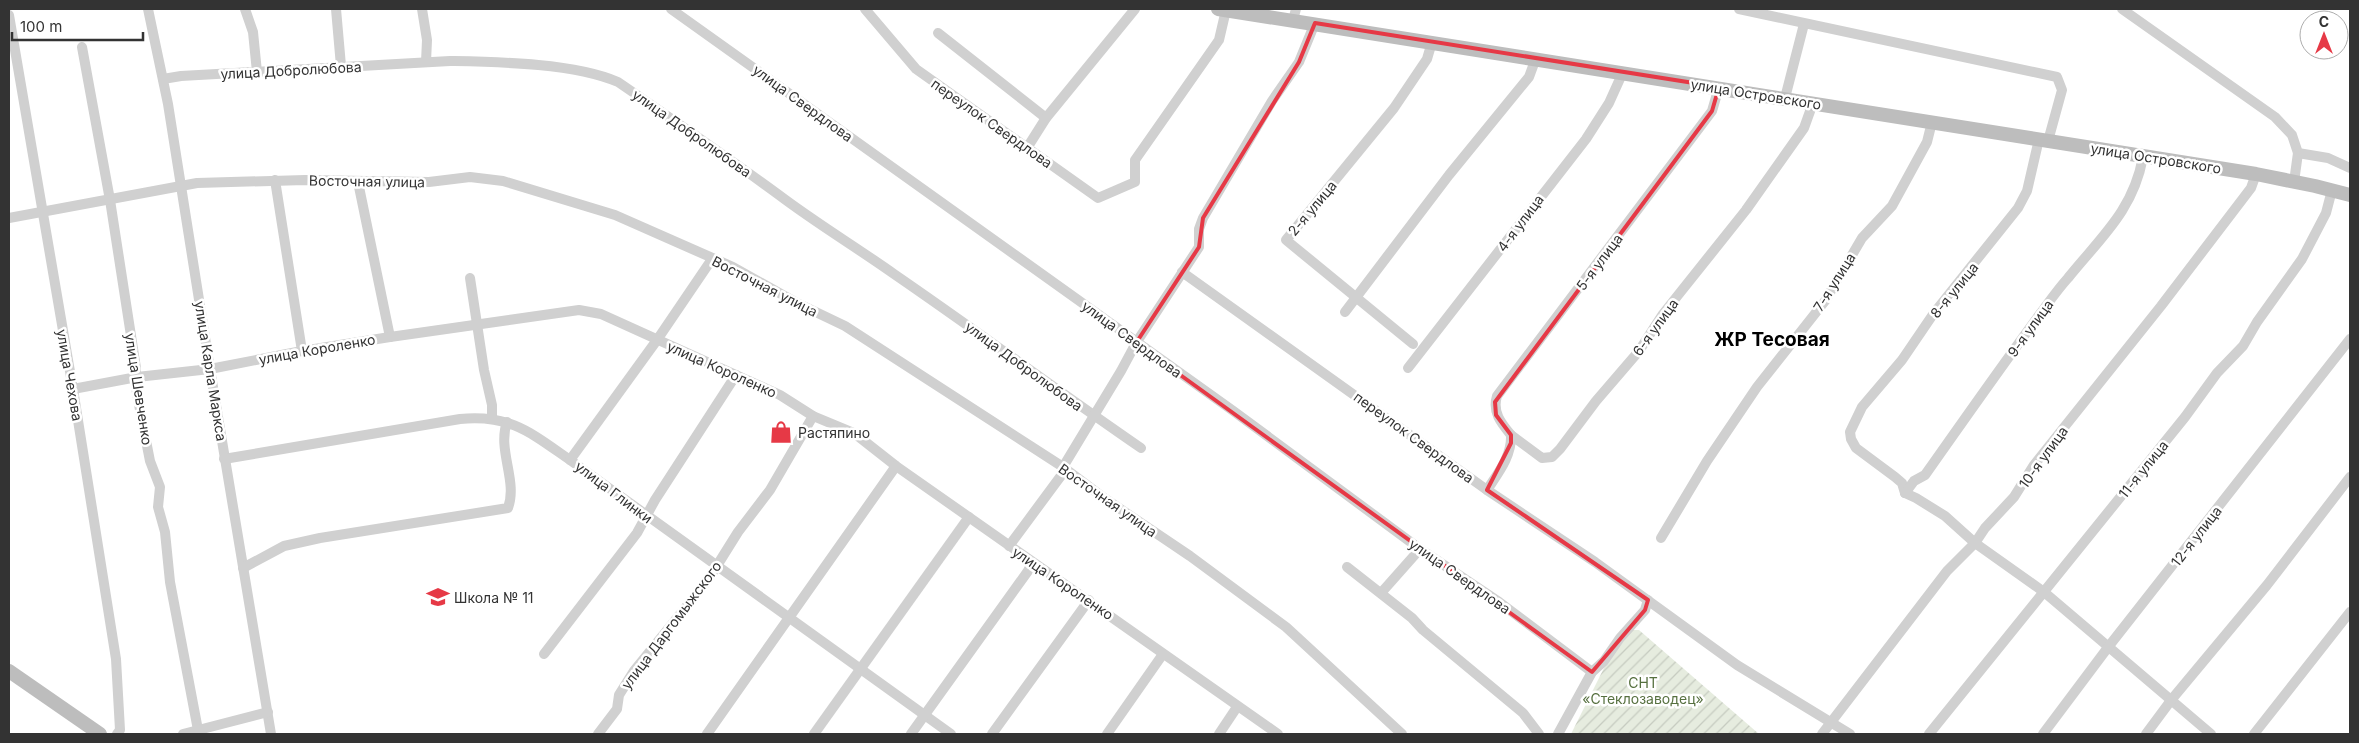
<svg xmlns="http://www.w3.org/2000/svg" width="2359" height="743" viewBox="0 0 2359 743" font-family="Inter,sans-serif">
<style>
.garden{fill:url(#garden-furrows)}
.lines{fill:none;stroke-linecap:round;stroke-linejoin:round}
.street{stroke:#d0d0d0;stroke-width:10}
.secondary{stroke:#bdbdbd;stroke-width:14}
.marked{fill:none;stroke:#e63946;stroke-width:4;stroke-linejoin:round}
.labels{text-anchor:middle;dominant-baseline:central;stroke-width:5;stroke-linejoin:round;paint-order:stroke}
.street-label{font-size:14px;fill:#333;stroke:#fff}
.poi-label{font-size:14px;fill:#333;stroke:#fff;text-anchor:start}
.park-label{font-size:14px;fill:#56703f;stroke:#fff}
.district-label{font-size:19px;font-weight:bold;fill:#000;stroke:#fff}
</style>
<defs>
<pattern id="garden-furrows" width="10" height="10" patternUnits="userSpaceOnUse" patternTransform="scale(1.25)"><rect width="10" height="10" fill="#e6ecdf"/><path d="M-1 1l2-2M0 10L10 0M9 11l2-2" fill="none" stroke="#c6cbc0"/></pattern>
</defs>
<rect width="100%" height="100%" fill="#fff"/>
<path class="garden" d="M1623 630H1639L1759 734H1571Z"/>
<g class="lines">
<g class="street">
<path d="M148 9 168 104 210 369 271 734"/>
<path d="M245 9 253 32 257 72"/>
<path d="M336 9 341 66"/>
<path d="M422 9 427 40 426 62"/>
<path d="M671 9 1232 410 1420 549 1499 602 1592 672"/>
<path d="M865 9 916 69 1098 198 1135 182V160L1219 40 1226 10"/>
<path d="M1739 9 2057 77 2062 90 2048 141"/>
<path d="M2122 9 2275 117 2292 135 2298 153 2328 158 2350 168"/>
<path d="M9 15 73 389 116 659 120 730 117 734"/>
<path d="M1293 20 1296 9"/>
<path d="M938 33 1046 118"/>
<path d="M82 47 110 200 136 368V387L140 410 150 461 160 487 158 507 165 532 170 582 198 730"/>
<path d="M163 79 181 76 450 61C499 62 574 63 618 82 672 119 726 156 779 195 816 223 856 247 894 274 977 331 1058 391 1141 448"/>
<path d="M1785 98 1804 24"/>
<path d="M1027 148 1046 118 1135 9"/>
<path d="M275 180 302 351"/>
<path d="M358 182 390 337"/>
<path d="M2294 182 2298 153"/>
<path d="M9 218 197 183 305 180 429 182 470 177 503 181 615 215 733 267 799 304 845 326 1063 467 1104 498 1190 556 1286 627 1402 734"/>
<path d="M1182 272 1487 490 1595 562 1737 665 1850 734"/>
<path d="M470 278 484 370 492 405V418"/>
<path d="M1345 312 1449 175 1529 77 1536 58"/>
<path d="M1413 344 1286 240 1394 108 1427 59 1432 42"/>
<path d="M1408 368 1586 139 1609 103 1623 72"/>
<path d="M73 389 137 377 210 369 302 351 390 337 579 310 601 314 780 395 813 416 854 433 896 466 1278 734"/>
<path d="M1511 435C1501 423 1492 412 1497 396L1712 111 1719 87"/>
<path d="M224 459 460 419C510 414 531 433 570 460L951 734"/>
<path d="M570 460 657 340 712 259"/>
<path d="M1063 467 1121 371 1136 343 1199 247V229L1203 218 1272 101 1299 62 1315 23"/>
<path d="M1487 490C1498 473 1512 456 1511 435L1542 458 1552 457 1560 449 1596 401 1639 351 1663 314 1746 210 1804 128 1813 103"/>
<path d="M1905 493 1902 483 1895 477 1856 448 1851 439 1850 432 1862 407 1902 360 1934 313 2018 208 2027 191 2039 139"/>
<path d="M1905 493 1914 481 1925 475C1963 421 2001 367 2040 314 2049 302 2058 289 2068 278 2101 237 2133 211 2143 157"/>
<path d="M1905 493 1916 498 1945 516 1975 543 2044 592 2211 734"/>
<path d="M1661 538 1707 461 1757 387 1825 301 1862 238 1892 206 1927 142 1932 122"/>
<path d="M1009 546 1066 469"/>
<path d="M1347 567 1412 618 1423 630 1523 713 1539 734"/>
<path d="M243 568 284 546 320 538 508 508C518 481 497 450 507 422"/>
<path d="M1381 593 1420 549"/>
<path d="M544 654 637 533 655 500 736 375"/>
<path d="M183 734 268 712"/>
<path d="M598 734 617 709 619 695 634 671 708 580 738 532 770 490 813 416"/>
<path d="M707 734 896 466"/>
<path d="M814 734 969 517"/>
<path d="M911 734 1028 571 1032 562"/>
<path d="M992 734 1089 600"/>
<path d="M1107 734 1163 654"/>
<path d="M1219 734 1237 707"/>
<path d="M1558 734 1592 672 1604 661 1620 638 1645 610 1648 600"/>
<path d="M1822 734 1947 571 1975 543 1985 528 2014 497 2034 465 2161 306 2251 188 2256 174"/>
<path d="M1929 734 2185 417 2217 373 2243 346 2257 322 2302 259 2326 213 2332 190"/>
<path d="M2043 734 2109 646 2350 339"/>
<path d="M2146 734 2172 699 2267 585 2350 477"/>
<path d="M2254 734 2350 612"/>
</g>
<g class="secondary">
<path d="M1218 9 2256 174 2315 186 2350 195"/>
<path d="M9 671 100 734"/>
</g>
</g>
<path class="marked" d="M1315 23 1719 87 1712 111 1495 402 1496 415 1511 435V443L1487 490 1648 600 1645 610 1592 672 1136 343 1199 247 1203 218 1299 62Z"/>
<defs>
<symbol id="shop-bare" viewBox="-9 -9 18 18"><path d="M-5-2.5h2.3a2.7 3.5 0 0 1 5.4 0H5L5.5 6h-11ZM-1.5-2.5h3a1.5 2.3 0 0 0-3 0Z" fill="#e63946" stroke="#fff" stroke-width="2.5" paint-order="stroke"/></symbol>
<symbol id="school-bare" viewBox="-9 -9 18 18"><path d="M0-5L7-2L0 1L-7-2ZM-4 1L0 2.5L4 1V4Q0 6-4 4Z" fill="#e63946" stroke="#fff" stroke-width="2.5" paint-order="stroke"/></symbol>
</defs>
<g fill-rule="evenodd">
<use href="#shop-bare" x="765" y="416" width="32" height="32"/>
<use href="#school-bare" x="422" y="581" width="32" height="32"/>
</g>
<g class="labels">
<g class="street-label">
<text transform="translate(291 70) rotate(-3)">улица Добролюбова</text>
<text transform="translate(1756 94) rotate(9)">улица Островского</text>
<text transform="translate(803 103) rotate(36)">улица Свердлова</text>
<text transform="translate(992 123) rotate(35)">переулок Свердлова</text>
<text transform="translate(692 133) rotate(35)">улица Добролюбова</text>
<text transform="translate(2156 158) rotate(9)">улица Островского</text>
<text transform="translate(367 181) rotate(1)">Восточная улица</text>
<text transform="translate(1312 208) rotate(-50)">2-я улица</text>
<text transform="translate(1520 223) rotate(-53)">4-я улица</text>
<text transform="translate(1599 262) rotate(-53)">5-я улица</text>
<text transform="translate(1834 282) rotate(-58)">7-я улица</text>
<text transform="translate(765 286) rotate(27)">Восточная улица</text>
<text transform="translate(1954 290) rotate(-51)">8-я улица</text>
<text transform="translate(1655 327) rotate(-54)">6-я улица</text>
<text transform="translate(2030 328) rotate(-54)">9-я улица</text>
<text transform="translate(1132 339) rotate(36)">улица Свердлова</text>
<text transform="translate(317 349) rotate(-10)">улица Короленко</text>
<text transform="translate(1024 366) rotate(36)">улица Добролюбова</text>
<text transform="translate(722 369) rotate(24)">улица Короленко</text>
<text transform="translate(211 371) rotate(81)">улица Карла Маркса</text>
<text transform="translate(70 375) rotate(80)">улица Чехова</text>
<text transform="translate(139 389) rotate(81)">улица Шевченко</text>
<text transform="translate(1414 437) rotate(36)">переулок Свердлова</text>
<text transform="translate(2043 457) rotate(-54)">10-я улица</text>
<text transform="translate(2143 469) rotate(-51)">11-я улица</text>
<text transform="translate(614 492) rotate(37)">улица Глинки</text>
<text transform="translate(1108 500) rotate(35)">Восточная улица</text>
<text transform="translate(2196 536) rotate(-52)">12-я улица</text>
<text transform="translate(1460 576) rotate(35)">улица Свердлова</text>
<text transform="translate(1063 583) rotate(34)">улица Короленко</text>
<text transform="translate(671 625) rotate(-53)">улица Даргомыжского</text>
</g>
<g class="poi-label">
<text x="798" y="432">Растяпино</text>
<text x="454" y="597">Школа № 11</text>
</g>
<g class="park-label">
<text x="1643" y="682">СНТ<tspan x="1643" dy="16">«Стеклозаводец»</tspan></text>
</g>
<g class="district-label">
<text x="1772" y="339">ЖР Тесовая</text>
</g>
</g>
<rect width="2359" height="743" fill="none" stroke="#333333" stroke-width="20"/>
<g transform="translate(2324 35)"><circle r="24" fill="#ffffff" stroke="#adadad"/>
<path d="M0-4L9 19L0 12L-9 19Z" fill="#e63946"/>
<text y="-8" font-size="14" font-weight="bold" text-anchor="middle" fill="#333333">С</text>
</g>
<path d="M12 32v8h131v-8" fill="none" stroke="#333333" stroke-width="2.5"/>
<text x="20" y="32" font-size="15" fill="#333333" stroke="#ffffff" stroke-width="4" paint-order="stroke">100 m</text>
</svg>
